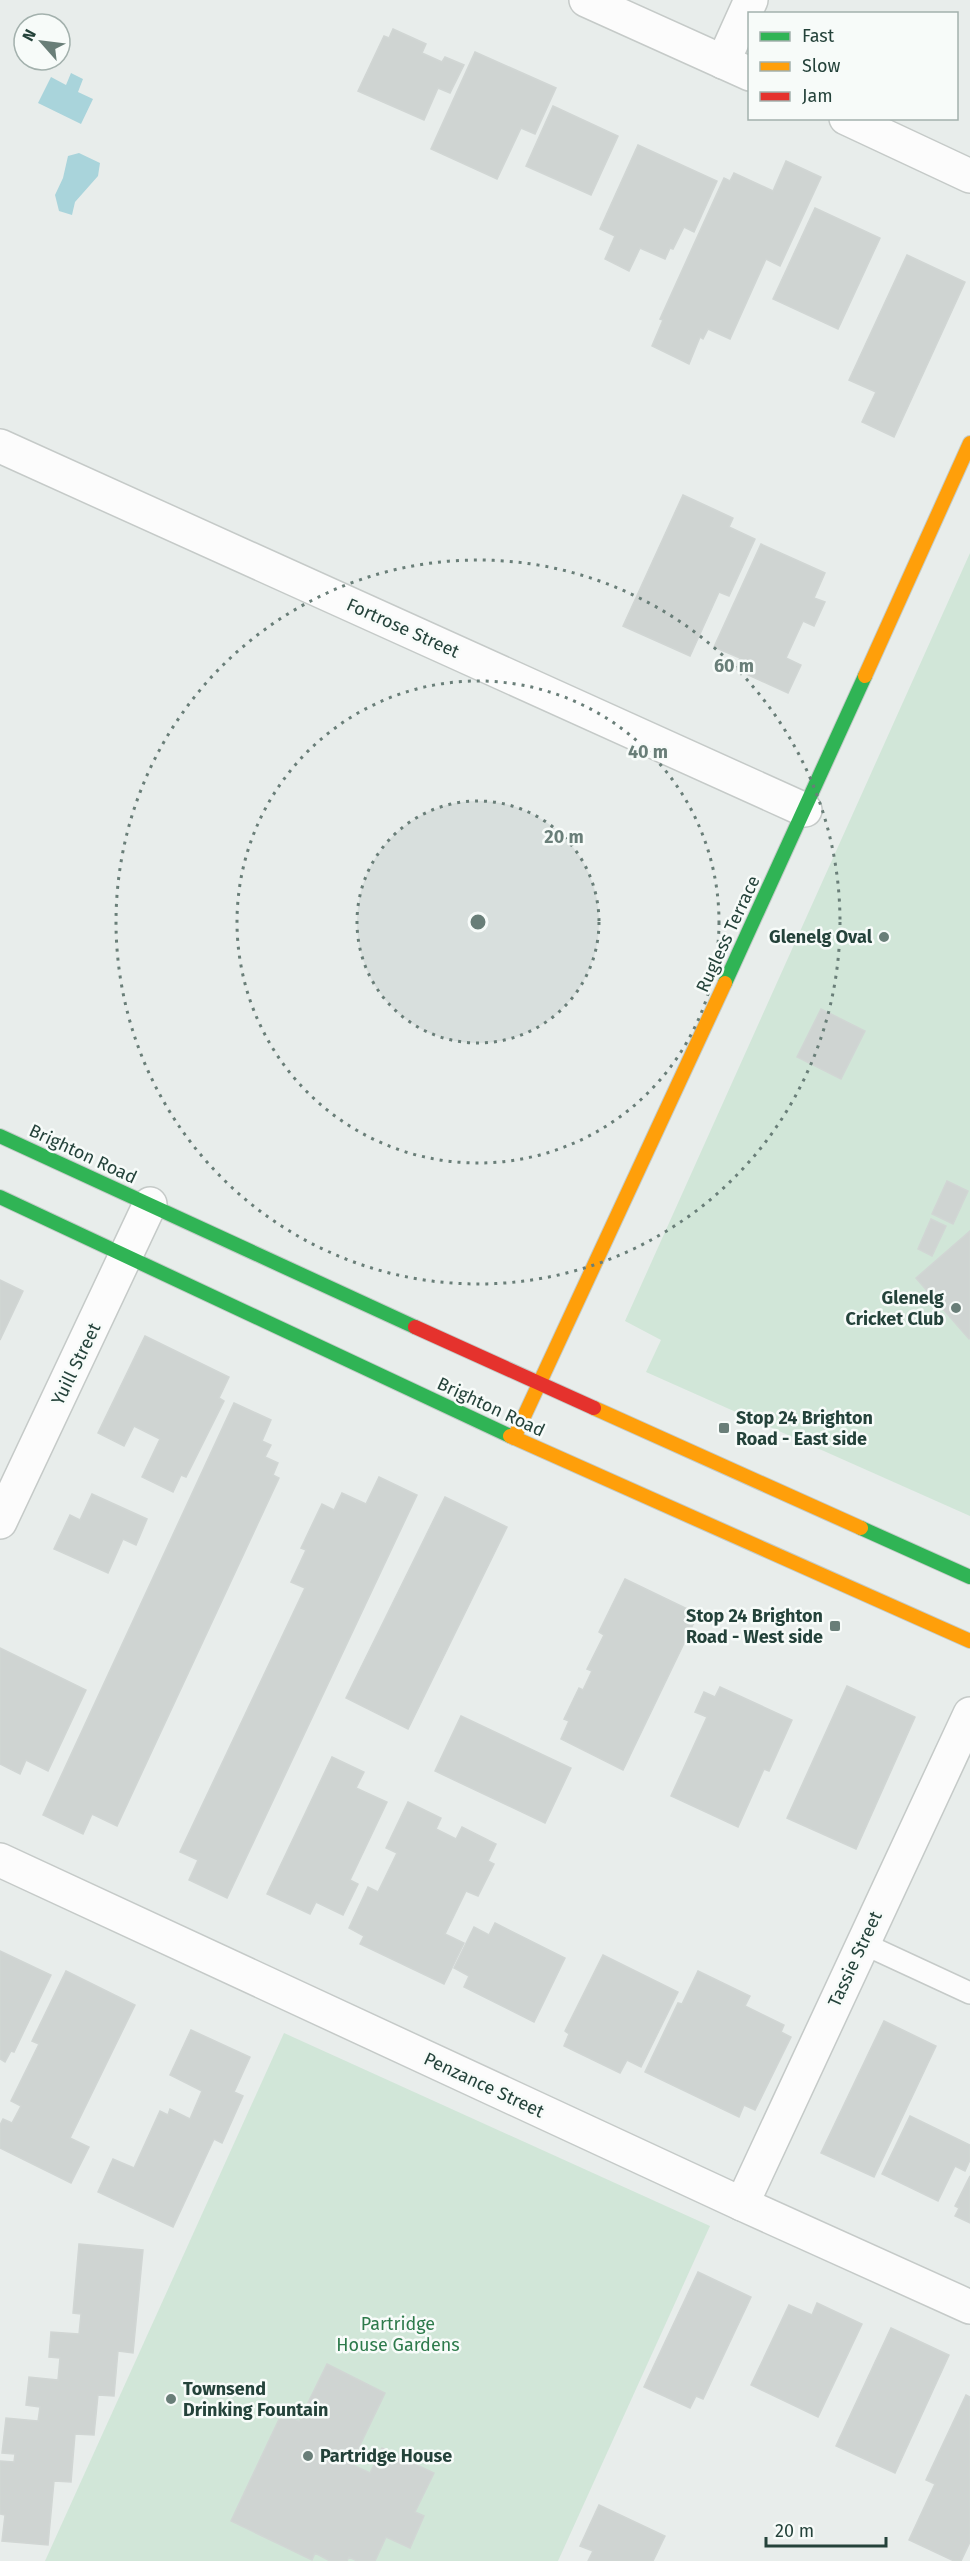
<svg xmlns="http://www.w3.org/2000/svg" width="970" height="2561" viewBox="0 0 970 2561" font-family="'Fira Sans',sans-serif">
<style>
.green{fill:#d1e6d8}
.water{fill:#a9d4db}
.building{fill:#cfd4d2;stroke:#d1d6d4;stroke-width:1.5}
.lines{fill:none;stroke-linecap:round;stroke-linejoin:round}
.lane-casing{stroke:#c5cac8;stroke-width:24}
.street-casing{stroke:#c5cac8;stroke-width:36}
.fast-casing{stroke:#c3cbc8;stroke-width:16}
.slow-casing{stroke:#c3cbc8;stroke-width:16}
.jam-casing{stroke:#c3cbc8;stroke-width:16}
.lane{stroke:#fcfcfc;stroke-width:21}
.street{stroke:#fcfcfc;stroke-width:33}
.fast{stroke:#30b455;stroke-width:14}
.slow{stroke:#ff9f0a;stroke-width:14}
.jam{stroke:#e5322d;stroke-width:14}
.ring{fill:none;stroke:#697e78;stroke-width:3;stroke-dasharray:3 6}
.poi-dot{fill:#697e78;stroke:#f7fbf9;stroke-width:2}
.labels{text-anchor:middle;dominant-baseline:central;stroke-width:5;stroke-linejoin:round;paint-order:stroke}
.street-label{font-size:18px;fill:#24423a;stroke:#f7fbf9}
.poi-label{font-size:18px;font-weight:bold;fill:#24423a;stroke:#f7fbf9;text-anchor:end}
.park-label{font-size:18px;fill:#2d7a4b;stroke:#f7fbf9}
.centre{fill:#697e78;stroke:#f7fbf9;stroke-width:3}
.ring-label{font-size:18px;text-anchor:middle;font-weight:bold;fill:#697e78;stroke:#f7fbf9;stroke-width:5;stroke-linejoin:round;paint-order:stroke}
</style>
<rect width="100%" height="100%" fill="#e8edeb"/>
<g class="green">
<path d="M970 553V1516L646 1372 661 1340 625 1321Z"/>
<path d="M284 2033 710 2226 558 2561H45Z"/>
</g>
<g class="water">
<path d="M71 73 83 79 78 92 93 99 81 124 38 103 51 77 66 85Z"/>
<path d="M79 153 100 163 98 176 75 202 72 215 59 211 55 195 63 178 68 156Z"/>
</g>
<g class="building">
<path d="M393 29 426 44 422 53 442 62 445 57 464 65 450 93 438 88 424 120 358 91 384 36 389 38Z"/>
<path d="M475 52 556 88 535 134 521 128 497 179 431 149Z"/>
<path d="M553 106 618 136 591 195 526 166Z"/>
<path d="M638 145 717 181 694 232 684 227 673 249 670 248 665 259 640 248 629 271 605 259 615 236 600 229Z"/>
<path d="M786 161 821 177 780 266 766 259 730 339 708 329 703 339 700 337 689 364 652 346 663 320 660 319 724 178 730 181 734 173 773 191Z"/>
<path d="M815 208 880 238 838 329 773 299Z"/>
<path d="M907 255 965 282 894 437 862 422 876 392 849 380Z"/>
<path d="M683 495 733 518 729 527 755 539 729 596 719 592 690 656 623 626Z"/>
<path d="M761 544 825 573 814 598 825 602 814 626 803 621 786 658 801 665 788 693 735 669 740 658 714 647Z"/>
<path d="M821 1009 865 1031 841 1079 797 1057Z"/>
<path d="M947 1181 968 1191 953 1224 932 1214Z"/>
<path d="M931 1219 946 1226 932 1256 918 1249Z"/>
<path d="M970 1231V1338L969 1339 916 1278Z"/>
<path d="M0 1280 23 1291 0 1340Z"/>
<path d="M145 1336 229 1377 219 1398 224 1401 186 1477 181 1475 173 1492 142 1477 160 1439 134 1426 124 1446 98 1433Z"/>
<path d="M234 1403 271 1420 262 1441 271 1445 265 1457 278 1463 273 1475 279 1478 117 1826 92 1814 83 1834 43 1815Z"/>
<path d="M379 1477 417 1495 227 1898 189 1880 198 1860 180 1852 305 1588 291 1582 306 1550 301 1548 322 1504 334 1510 342 1493 366 1504Z"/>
<path d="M92 1494 147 1519 136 1545 123 1539 108 1573 54 1549 70 1515 80 1520Z"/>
<path d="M445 1497 507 1527 408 1729 346 1698Z"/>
<path d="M625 1579 698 1614 623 1770 561 1739 569 1721 564 1719 579 1688 583 1690 592 1671 587 1669 604 1635 599 1632Z"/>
<path d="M0 1648 86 1690 48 1771 26 1760 20 1774 0 1764Z"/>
<path d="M847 1686 915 1717 856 1849 787 1818Z"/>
<path d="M720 1687 792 1720 769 1771 764 1769 738 1827 671 1796 707 1717 695 1712 704 1692 715 1697Z"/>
<path d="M461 1716 571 1768 545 1823 435 1771Z"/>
<path d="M332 1757 364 1772 356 1788 387 1802 350 1880 358 1884 343 1915 316 1902 310 1914 267 1894Z"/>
<path d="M408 1802 441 1818 436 1829 456 1839 462 1827 496 1844 488 1861 494 1864 478 1896 466 1891 445 1934 464 1943 444 1984 360 1944 364 1936 349 1928 368 1887 378 1892 397 1853 386 1848Z"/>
<path d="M495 1923 565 1958 534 2022 464 1987 469 1976 454 1968 474 1927 489 1935Z"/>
<path d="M0 1951 51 1975 14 2052 11 2051 5 2062 0 2059Z"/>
<path d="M603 1955 678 1992 641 2067 627 2060 620 2073 564 2046 569 2034 565 2031Z"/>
<path d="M66 1971 135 2005 70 2138 89 2147 71 2183 0 2148V2125L3 2119 12 2123 21 2106 11 2101 39 2044 32 2041Z"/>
<path d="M698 1971 750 1996 745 2006 784 2025 781 2032 791 2037 755 2110 744 2105 739 2117 645 2072 678 2003 682 2004Z"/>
<path d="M884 2021 936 2046 874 2177 821 2153Z"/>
<path d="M191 2030 250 2057 234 2092 243 2096 222 2143 214 2139 173 2227 98 2192 113 2159 134 2168 160 2111 168 2115 170 2109 190 2119 202 2091 170 2075Z"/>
<path d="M910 2116 970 2145V2160L965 2171 955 2166 938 2201 882 2174Z"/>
<path d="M970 2176V2223L955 2216 959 2208 955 2206Z"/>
<path d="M79 2244 143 2250 133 2353 118 2351 114 2396 98 2395 94 2435 75 2434 71 2482 54 2481 48 2545 2 2541 5 2515 0 2514V2461L14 2462 15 2454 2 2453 6 2418 38 2421 40 2407 26 2405 29 2377 58 2380 60 2358 49 2357 51 2332 79 2334 81 2314 73 2313Z"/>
<path d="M698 2272 751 2297 703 2399 696 2396 690 2408 644 2387Z"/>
<path d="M817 2303 862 2324 818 2417 751 2385 789 2305 812 2315Z"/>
<path d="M891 2328 949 2355 895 2473 836 2446Z"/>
<path d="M327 2364 385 2393 351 2464 370 2473 382 2448 434 2473 415 2512 424 2516 410 2548 386 2537 375 2561H357L349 2557 347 2561H330L315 2553 312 2560 231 2521 282 2413 299 2421Z"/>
<path d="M966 2395 970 2397V2542L961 2561H954L909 2540 935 2484 926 2480Z"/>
<path d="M599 2505 665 2536 653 2561H588L593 2551 580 2546Z"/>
</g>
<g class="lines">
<defs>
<path id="lane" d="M862 1943 970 1993"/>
<g id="street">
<path d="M586 0 750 74"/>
<path d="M723 62 751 0"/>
<path d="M846 118 970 176"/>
<path d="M0 446 805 810"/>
<path d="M0 1522 150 1204"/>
<path d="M0 1860 742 2204 970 2307"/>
<path d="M742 2204 970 1714"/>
</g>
<g id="fast">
<path d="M725 983 865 676"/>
<path d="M0 1136 415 1327"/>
<path d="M0 1197 510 1436"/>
<path d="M861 1528 970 1577"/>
</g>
<g id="slow">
<path d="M865 676 970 443"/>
<path d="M594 1408 861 1528"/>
<path d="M510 1436 970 1641"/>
<path d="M514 1438 725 983"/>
</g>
<path id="jam" d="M415 1327 594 1408"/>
</defs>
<use href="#lane" class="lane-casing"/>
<use href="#street" class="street-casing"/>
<use href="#fast" class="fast-casing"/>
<use href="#slow" class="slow-casing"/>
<use href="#jam" class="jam-casing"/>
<use href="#lane" class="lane"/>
<use href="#street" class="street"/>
<use href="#fast" class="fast"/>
<use href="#slow" class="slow"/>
<use href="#jam" class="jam"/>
</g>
<circle cx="478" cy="922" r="121" fill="#697e78" fill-opacity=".12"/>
<g class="ring">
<circle cx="478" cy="922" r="121"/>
<circle cx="478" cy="922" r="241"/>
<circle cx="478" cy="922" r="362"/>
</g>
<g class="poi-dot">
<circle cx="884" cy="937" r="6"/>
<circle cx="956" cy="1308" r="6"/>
<rect x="718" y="1422" width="12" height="12" rx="3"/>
<rect x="829" y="1620" width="12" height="12" rx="3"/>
<circle cx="171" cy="2399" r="6"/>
<circle cx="308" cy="2456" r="6"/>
</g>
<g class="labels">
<g class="street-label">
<text transform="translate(403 628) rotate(24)">Fortrose Street</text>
<text transform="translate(728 934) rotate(-65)">Rugless Terrace</text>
<text transform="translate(83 1154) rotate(25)">Brighton Road</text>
<text transform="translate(76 1364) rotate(-64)">Yuill Street</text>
<text transform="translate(491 1407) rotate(25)">Brighton Road</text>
<text transform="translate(855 1959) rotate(-65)">Tassie Street</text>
<text transform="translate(484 2085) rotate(25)">Penzance Street</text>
</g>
<g class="poi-label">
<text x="872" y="937">Glenelg Oval</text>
<text x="944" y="1298">Glenelg<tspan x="944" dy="21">Cricket Club</tspan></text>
<text x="736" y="1418" text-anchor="start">Stop 24 Brighton<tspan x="736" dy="21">Road - East side</tspan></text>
<text x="823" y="1616">Stop 24 Brighton<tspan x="823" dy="21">Road - West side</tspan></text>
<text x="183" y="2389" text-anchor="start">Townsend<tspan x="183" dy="21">Drinking Fountain</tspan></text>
<text x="320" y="2456" text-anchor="start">Partridge House</text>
</g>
<g class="park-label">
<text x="398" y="2324">Partridge<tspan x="398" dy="21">House Gardens</tspan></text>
</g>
</g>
<circle cx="478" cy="922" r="9" class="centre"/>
<g class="ring-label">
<text x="734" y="672">60 m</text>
<text x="648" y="758">40 m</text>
<text x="564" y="843">20 m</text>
</g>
<rect x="748" y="12" width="210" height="108" fill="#f7fbf9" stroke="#a3b1ad" stroke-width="1.5"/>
<rect x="760" y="32" width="30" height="9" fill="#30b455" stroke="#a3b1ad" stroke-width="1.5"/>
<text x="802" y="42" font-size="18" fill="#24423a">Fast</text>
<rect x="760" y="62" width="30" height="9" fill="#ff9f0a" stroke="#a3b1ad" stroke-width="1.5"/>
<text x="802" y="72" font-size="18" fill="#24423a">Slow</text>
<rect x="760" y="92" width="30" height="9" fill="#e5322d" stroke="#a3b1ad" stroke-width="1.5"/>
<text x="802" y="102" font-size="18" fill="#24423a">Jam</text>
<g transform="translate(42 42) rotate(298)"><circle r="28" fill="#f7fbf9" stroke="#a3b1ad" stroke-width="1.5"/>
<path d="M0-4.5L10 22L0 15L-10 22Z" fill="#697e78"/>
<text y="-9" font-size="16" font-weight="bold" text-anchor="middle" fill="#24423a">N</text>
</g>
<path d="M766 2537v9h120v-9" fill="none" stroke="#24423a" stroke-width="3"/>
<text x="775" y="2537" font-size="18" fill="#24423a" stroke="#f7fbf9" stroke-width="4.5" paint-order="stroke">20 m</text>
</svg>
